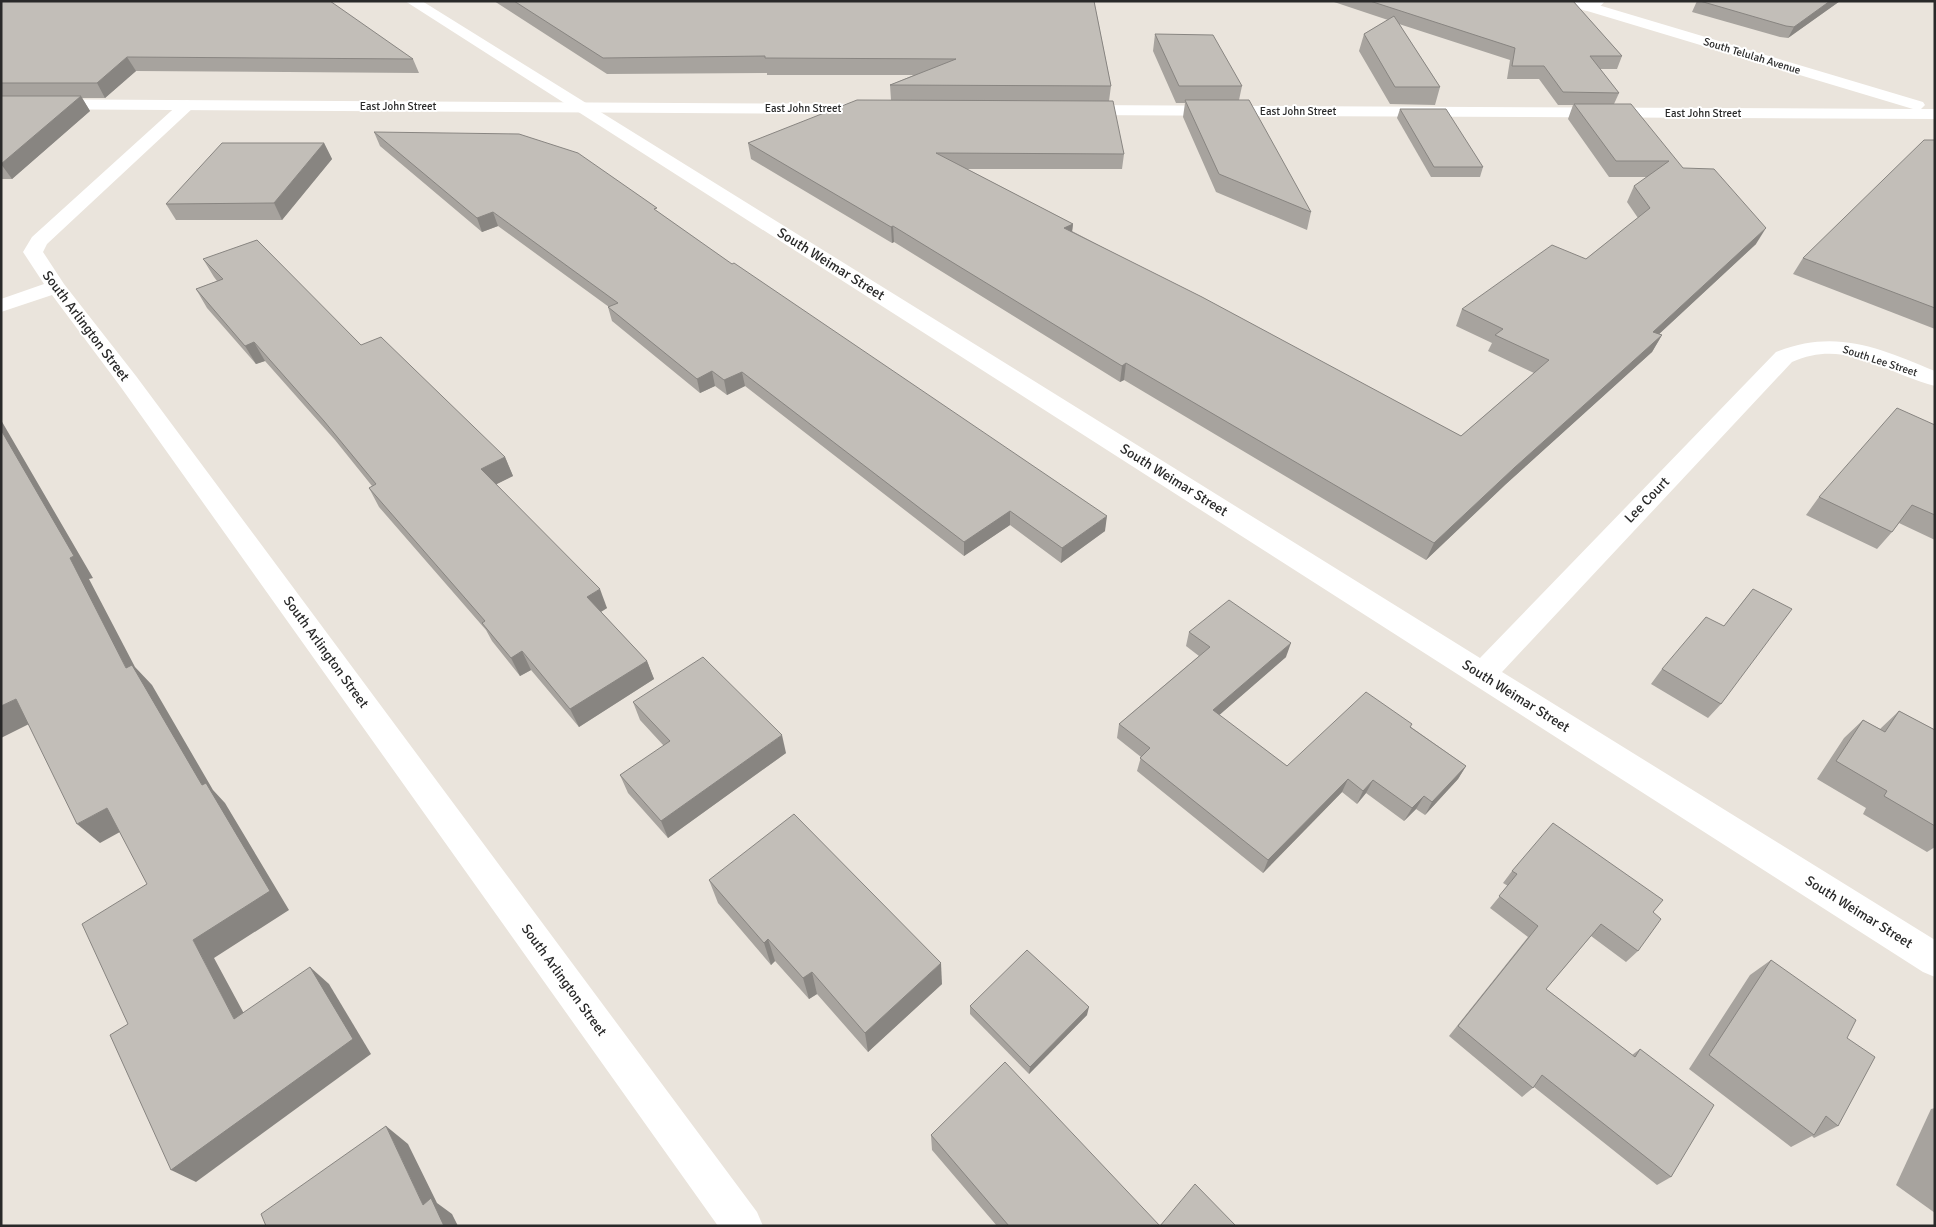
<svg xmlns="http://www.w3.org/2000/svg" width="1936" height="1227" viewBox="0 0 1936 1227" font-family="Signika,sans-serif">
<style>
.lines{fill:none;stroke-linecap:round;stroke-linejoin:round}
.street{fill:#fff;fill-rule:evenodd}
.secondary{fill:#fff;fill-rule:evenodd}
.wall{fill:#a7a39e}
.shaded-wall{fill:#888581}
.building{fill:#c2beb8;stroke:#888581}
.labels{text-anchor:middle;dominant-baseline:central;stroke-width:4;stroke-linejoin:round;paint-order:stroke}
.far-street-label{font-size:11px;fill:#292929;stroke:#fff}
.street-label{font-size:14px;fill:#292929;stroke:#fff}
</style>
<rect width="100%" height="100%" fill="#eae4dc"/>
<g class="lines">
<g class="street">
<path d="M405 1H422L1480 658 1776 352C1836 328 1879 348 1935 371V386C1884 373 1846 338 1792 362L1502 672 1935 940V977L1923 972Z"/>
<path d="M1587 1H1605C1600 8 1591 12 1583 10L1581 7Z"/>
<path d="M187 100 193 102 195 105 193 108 47 244 43 252 64 284 136 376 757 1212 763 1226H718L120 386 52 295 1 312V299L44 284 23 252 32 237 181 102Z"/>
</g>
<g class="secondary">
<path d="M1562 1H1585L1923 102 1925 105 1921 109H1935V119L1079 115 1073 114 1071 110 1073 106 1079 105 1913 109 1564 4Z"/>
<path d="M1 99 873 104 879 105 881 109 879 113 873 114 1 109Z"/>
</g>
</g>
<g class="wall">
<path d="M1 1 413 59 419 73 136 71 105 98H82L90 111 12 179H1Z"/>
<path d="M494 1H1094L1111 86 1109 101 1124 154 1122 169H967L1073 224 1072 231 1461 436 1534 373 1488 351 1492 343 1456 326 1462 309 1586 259 1638 218 1627 202 1634 186 1647 177H1609L1568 119 1573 105H1558L1539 79H1507L1510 60 1399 24 1440 87 1435 105 1390 104 1359 51 1364 34 1388 20 1331 1H1573L1622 56 1617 69H1600L1619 93 1614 104 1683 168 1756 244 1659 334 1662 335 1652 352 1506 484 1426 560 1124 380 1120 382 894 242 892 243 751 159 748 143 891 100 890 85 914 75H767V73L607 74Z"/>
<path d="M1697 1H1840L1788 38 1780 37 1692 12Z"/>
<path d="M1155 34 1242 86 1239 100 1311 212 1307 230 1216 192 1183 117 1185 103H1176L1153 51Z"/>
<path d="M1400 109 1483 167 1480 177H1431L1397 118Z"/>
<path d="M374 132 658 212 1105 531 1061 563 1010 525 964 556 745 386 727 395 715 386 700 393 612 321 608 307H609L498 226 482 232 380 146Z"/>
<path d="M1935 140V329L1793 274 1803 258Z"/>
<path d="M324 143 332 159 282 220H176L166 204Z"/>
<path d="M203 259 361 345 505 457 513 476 496 484 607 608 601 612 647 661 654 679 579 727 531 670 520 676 492 641 486 630 379 507 369 488 372 486 335 440 265 361 256 364 207 308 196 289 217 281 214 277Z"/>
<path d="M1935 425V540L1899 523 1892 532 1877 549 1806 515 1819 497Z"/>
<path d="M1753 589 1721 704 1708 718 1651 684 1662 669 1724 626Z"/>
<path d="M1189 632 1286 657 1219 715 1287 766 1411 727 1466 766 1458 779 1425 815 1416 809 1404 821 1366 793 1357 804 1342 792 1263 873 1137 771 1141 757 1117 738 1119 724 1199 656 1186 646Z"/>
<path d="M633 702 786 753 668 838 628 793 620 775 664 746 640 720Z"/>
<path d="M1899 711 1935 730V847L1927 852 1863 814 1866 808 1817 779 1844 738 1863 720 1880 729Z"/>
<path d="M1512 871 1653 912 1638 951 1626 962 1591 936 1546 989 1632 1055 1640 1049 1671 1177 1657 1185 1534 1087 1522 1097 1449 1036 1528 937 1490 908 1508 886 1503 883Z"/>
<path d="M709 880 942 984 868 1052 817 994 809 999 775 961 771 965 718 903Z"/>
<path d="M1771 960 1847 1038 1838 1126 1814 1138 1812 1136 1791 1147 1689 1069 1750 975Z"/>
<path d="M970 1006 1087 1015 1029 1074 970 1014Z"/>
<path d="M1935 1108V1213L1896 1185 1931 1109Z"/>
<path d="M931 1135 1160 1226H1236H997L932 1150Z"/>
</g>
<g class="shaded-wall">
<path d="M1830 1H1840L1788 38 1794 27Z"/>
<path d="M127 57 136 71 105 98 97 83Z"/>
<path d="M81 96 90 111 12 179 1 164Z"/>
<path d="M324 143 332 159 282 220 274 203Z"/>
<path d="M493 212 498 226 482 232 477 218Z"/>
<path d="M1073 224 1071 240 1064 228Z"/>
<path d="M893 226 894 242 892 243 891 227Z"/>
<path d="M1766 228 1756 244 1644 348 1653 332Z"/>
<path d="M1662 335 1652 352 1506 484 1426 560 1434 543 1514 468Z"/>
<path d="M254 342 265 361 256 364 245 346Z"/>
<path d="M1126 363 1124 380 1120 382 1122 366Z"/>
<path d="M712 371 715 386 700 393 697 379Z"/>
<path d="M742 372 745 386 727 395 724 380Z"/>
<path d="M1 420 93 578 89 579 135 667 152 685 213 790 225 803 289 910 214 958 255 1034 234 1019 193 940 202 785 126 668 1 430Z"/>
<path d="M505 457 513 476 489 488 481 469Z"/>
<path d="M1010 511V525L964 556V542Z"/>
<path d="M1107 516 1105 531 1061 563 1062 548Z"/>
<path d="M600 589 607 608 594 616 587 597Z"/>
<path d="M1291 643 1286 657 1209 724 1213 710Z"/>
<path d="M522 651 531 670 520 676 511 658Z"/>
<path d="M647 661 654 679 579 727 570 709Z"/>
<path d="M16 699 39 719 1 738V706Z"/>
<path d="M782 735 786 753 668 838 661 821Z"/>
<path d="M1466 766 1458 779 1425 815 1432 802Z"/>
<path d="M1348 779 1342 792 1263 873 1268 860Z"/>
<path d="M1373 780 1366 793 1357 804 1363 791Z"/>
<path d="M1424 796 1416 809 1404 821 1412 808Z"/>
<path d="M107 808 129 827 100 843 77 824Z"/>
<path d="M768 939 775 961 771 965 764 943Z"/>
<path d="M941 963 942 984 868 1052 865 1033Z"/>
<path d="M310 967 329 984 371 1054 196 1182 171 1170Z"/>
<path d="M812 972 817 994 809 999 803 978Z"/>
<path d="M1089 1007 1087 1015 1029 1074 1030 1067Z"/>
<path d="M386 1126 408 1144 437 1203 452 1214 458 1226H444L423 1205Z"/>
</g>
<g class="building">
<path d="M1 1H330L413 59 127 57 97 83H1Z"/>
<path d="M514 1H1094L1111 86 890 85 956 59 765 58V56L603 58Z"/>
<path d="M1370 1H1573L1622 56H1590L1619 93 1563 92 1544 66H1512L1515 48Z"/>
<path d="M1700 1H1830L1794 27 1786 26Z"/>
<path d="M1394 16 1440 87H1395L1364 34Z"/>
<path d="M1155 34 1213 35 1242 86H1179Z"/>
<path d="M1 96H81L1 164Z"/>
<path d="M857 100 1113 101 1124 154 936 153 1073 224 1064 228 1202 297 1461 436 1549 360 1495 335 1503 329 1462 309 1552 245 1586 259 1650 208 1634 186 1669 161H1616L1574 104H1631L1683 168 1714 169 1766 228 1653 332 1662 335 1514 468 1434 543 1126 363 1122 366 893 226 891 227 748 143Z"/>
<path d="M1185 100H1249L1311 212 1219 174Z"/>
<path d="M1400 109H1446L1483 167H1434Z"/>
<path d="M374 132 519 134 578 153 657 208 654 209 732 264 734 263 1107 516 1062 548 1010 511 964 542 742 372 724 380 712 371 697 379 608 307 618 303 493 212 477 218Z"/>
<path d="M1924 140H1935V308L1803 258Z"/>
<path d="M222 143H324L274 203 166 204Z"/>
<path d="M257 240 361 345 381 337 505 457 481 469 600 589 587 597 647 661 570 709 522 651 511 658 482 623 485 621 369 488 376 484 324 421 254 342 245 346 196 289 223 279 203 259Z"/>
<path d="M1897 408 1935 425V515L1912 505 1892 532 1819 497Z"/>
<path d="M1 430 74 556 70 558 126 668 132 665 202 785 206 783 270 891 193 940 234 1019 310 967 353 1039 171 1170 110 1035 128 1024 82 924 147 884 107 808 77 824 16 699 1 706Z"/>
<path d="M1753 589 1792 609 1721 704 1662 669 1706 617 1724 626Z"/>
<path d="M1229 600 1291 643 1213 710 1287 766 1366 692 1412 724 1410 727 1466 766 1432 802 1424 796 1412 808 1373 780 1363 791 1348 779 1268 860 1140 758 1150 748 1119 724 1210 647 1189 632Z"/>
<path d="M703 657 782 735 661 821 620 775 670 741 633 702Z"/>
<path d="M1899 711 1935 730V826L1884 796 1887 791 1836 761 1863 720 1885 732Z"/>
<path d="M794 814 941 963 865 1033 812 972 803 978 768 939 764 943 709 880Z"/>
<path d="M1553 823 1663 900 1653 912 1661 919 1638 951 1601 924 1546 989 1635 1057 1640 1049 1714 1105 1671 1177 1542 1075 1533 1088 1458 1026 1538 926 1499 896 1517 874 1512 871Z"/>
<path d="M1027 950 1089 1007 1030 1067 970 1006Z"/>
<path d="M1771 960 1856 1020 1847 1038 1875 1057 1838 1126 1826 1116 1814 1135 1709 1055Z"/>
<path d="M1005 1062 1160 1226 1195 1184 1236 1226H1009L931 1135Z"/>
<path d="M386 1126 423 1205 431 1198 444 1226H266L261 1214Z"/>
</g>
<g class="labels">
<g class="far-street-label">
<text transform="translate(1752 56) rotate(17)">South Telulah Avenue</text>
<text x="398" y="106">East John Street</text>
<text x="803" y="108">East John Street</text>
<text x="1298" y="111">East John Street</text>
<text x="1703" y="113">East John Street</text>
<text transform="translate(1880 361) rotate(18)">South Lee Street</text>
</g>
<g class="street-label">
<text transform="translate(831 264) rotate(32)">South Weimar Street</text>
<text transform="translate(86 326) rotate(53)">South Arlington Street</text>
<text transform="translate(1174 480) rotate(32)">South Weimar Street</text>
<text transform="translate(1647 500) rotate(-46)">Lee Court</text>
<text transform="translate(326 652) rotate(54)">South Arlington Street</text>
<text transform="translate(1516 696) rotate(32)">South Weimar Street</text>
<text transform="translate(1859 912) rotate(32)">South Weimar Street</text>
<text transform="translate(564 980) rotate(54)">South Arlington Street</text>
</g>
</g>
<rect width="1936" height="1227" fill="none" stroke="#292929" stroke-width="5"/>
</svg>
